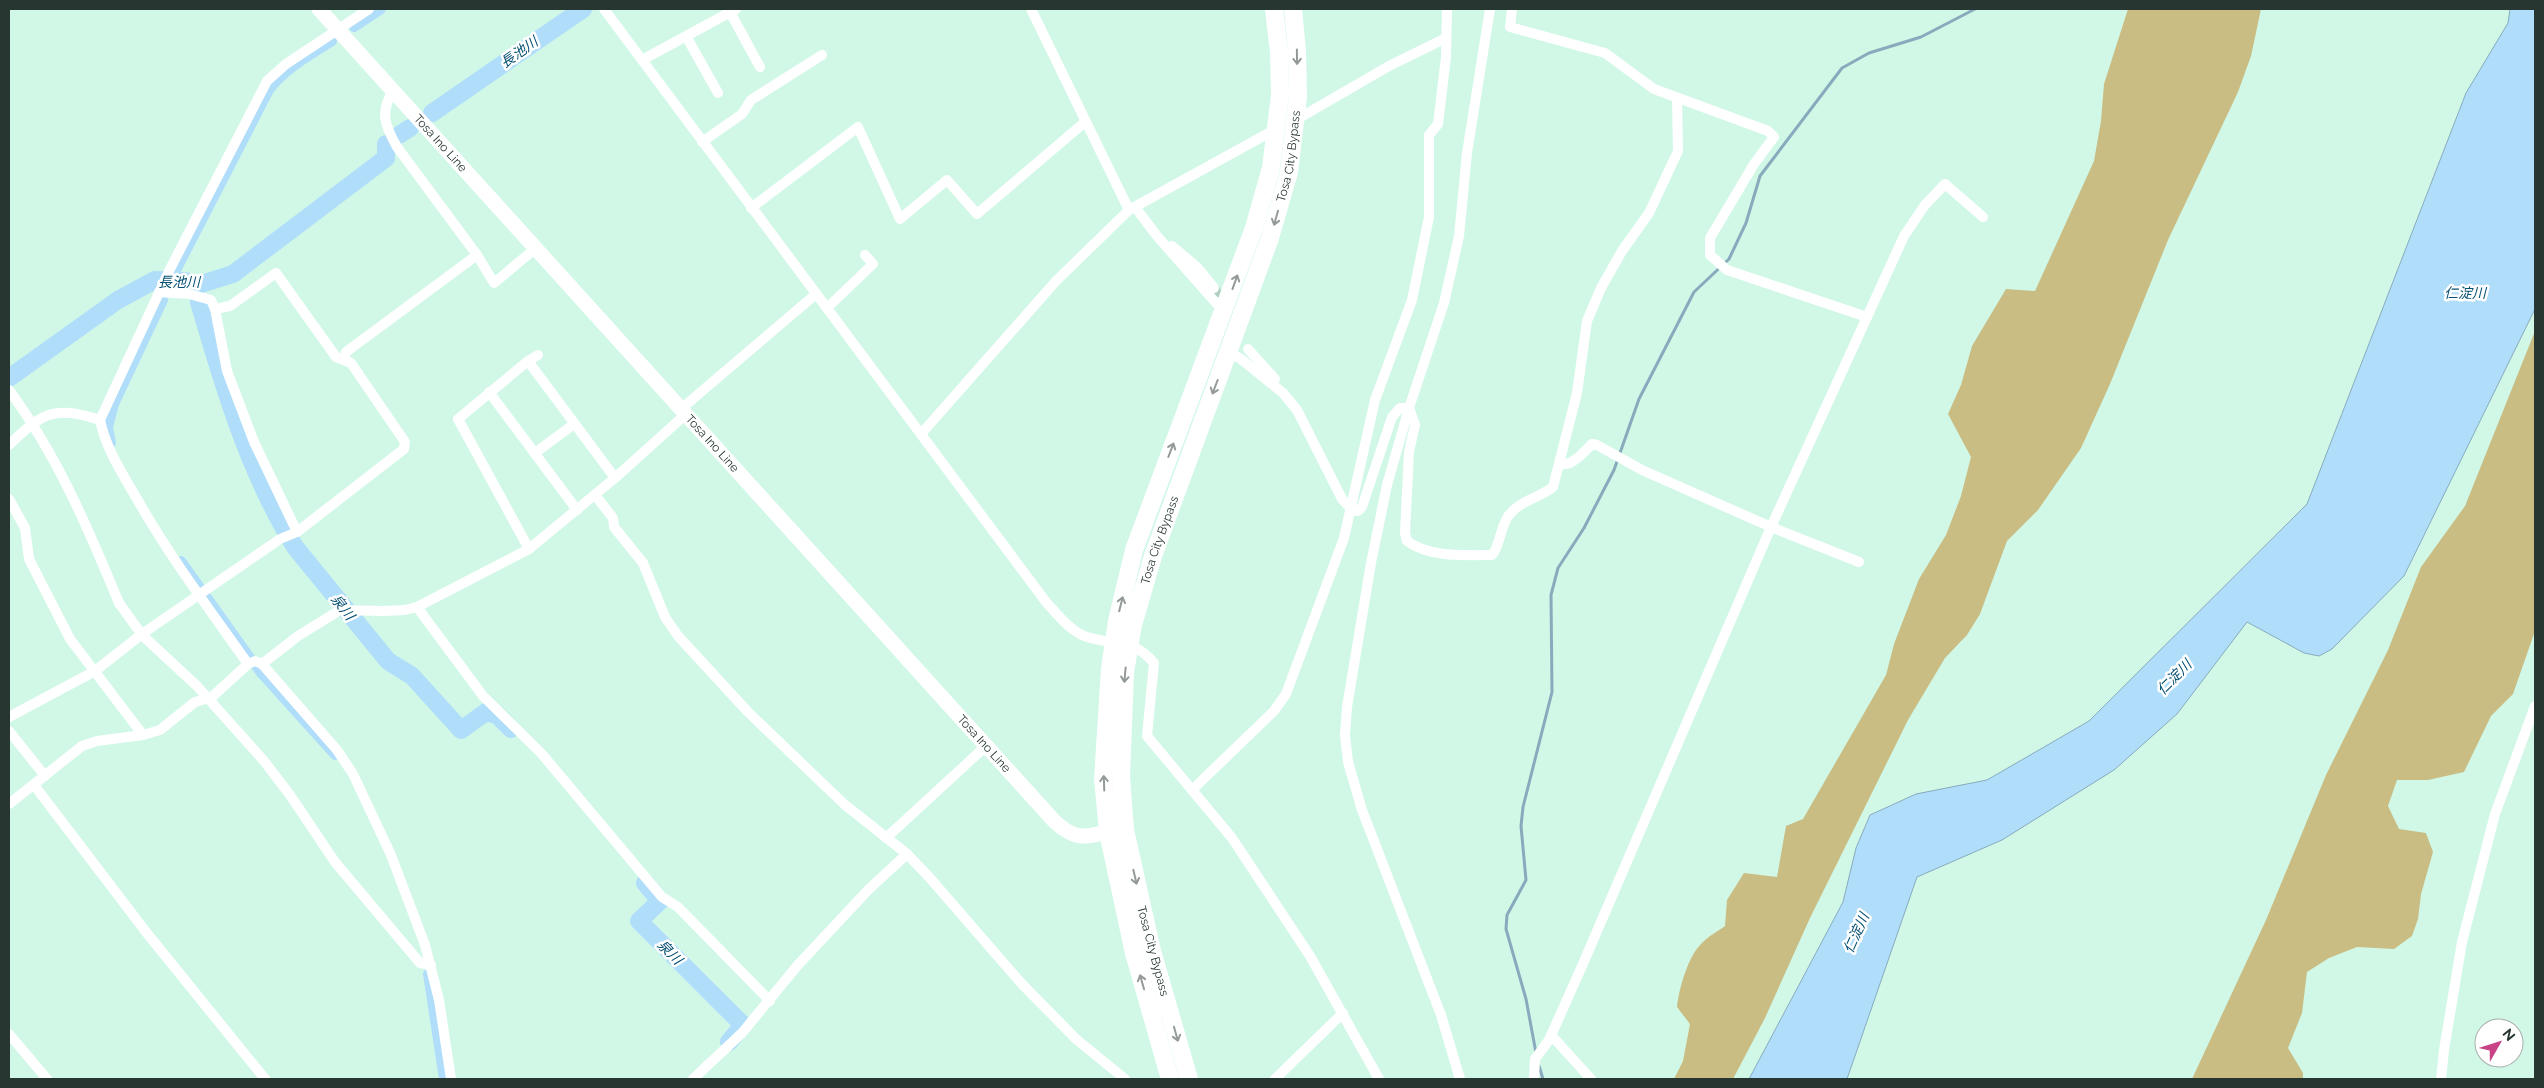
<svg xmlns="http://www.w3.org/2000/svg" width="2544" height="1088" viewBox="0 0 2544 1088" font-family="Raleway,'Noto Sans JP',sans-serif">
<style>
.forest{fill:#c9bd83}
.water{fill:#b0ddfa;stroke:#87abbd}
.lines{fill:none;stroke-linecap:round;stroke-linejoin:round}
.stream{stroke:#87abbd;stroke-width:3}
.canal{stroke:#b0ddfa;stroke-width:10}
.river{stroke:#b0ddfa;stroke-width:18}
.street-tunnel{stroke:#afd1c2;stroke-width:10;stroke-dasharray:10 5;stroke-linecap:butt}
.street{stroke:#fff;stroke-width:10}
.primary{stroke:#fff;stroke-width:15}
.highway{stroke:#fff;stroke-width:18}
.oneway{stroke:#939a98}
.labels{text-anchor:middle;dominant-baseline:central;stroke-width:5;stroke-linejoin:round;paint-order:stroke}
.street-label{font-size:12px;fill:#273630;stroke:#fff}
.water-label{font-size:14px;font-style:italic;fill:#055072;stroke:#fff}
</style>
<rect width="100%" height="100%" fill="#d1f8e7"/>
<g class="forest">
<path d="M2128 9H2261L2251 56 2238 92 2168 240 2110 384 2081 448 2038 510 2007 541 1980 614 1967 635 1945 658 1908 720 1810 918 1765 1018 1733 1079H1674L1683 1061 1690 1024 1677 1007C1679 989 1688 955 1703 942 1709 936 1718 931 1725 926L1727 900 1744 873 1777 877 1786 826 1803 819 1886 675 1894 644 1919 579 1946 535 1961 496 1971 457 1948 414 1961 385 1972 346 2006 289 2035 291 2094 161 2101 121 2104 84Z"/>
<path d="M2535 331V631L2513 694 2491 716 2464 772 2428 780H2397L2388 806 2399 829 2426 833 2433 852 2421 894 2418 919 2412 936 2394 949 2357 947 2329 958 2307 972 2302 1013 2288 1048 2303 1073V1079H2192L2266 920 2326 775 2388 650 2421 567 2465 506Z"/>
</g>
<path class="water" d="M2510 9H2535V309L2404 576 2332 649 2319 656 2304 653 2247 622 2177 714 2114 770 2002 840 1917 877 1847 1079H1749L1843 902 1856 848 1870 815 1916 794 1987 780 2089 721 2307 504 2466 93 2508 23Z"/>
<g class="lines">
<g class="stream">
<path d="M1536 1053 1526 999 1506 929 1507 915 1526 880 1521 826 1523 807 1552 692 1551 595 1558 568 1584 528 1614 470 1639 399 1694 292 1729 259 1746 223 1760 176 1842 68 1869 53 1921 37 1975 9"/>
<path d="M1539 1066 1543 1079"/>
</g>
<g class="canal">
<path d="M354 27 381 9"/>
<path d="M169 284 269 90C286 68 309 56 332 41"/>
<path d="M111 443 108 427 114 404 163 300"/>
<path d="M181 561 261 673 335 755"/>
<path d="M428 974 444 1079"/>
</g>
<g class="river">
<path d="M432 113 583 9"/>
<path d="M399 135 410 128"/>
<path d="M199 302C223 385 249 473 295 547L388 661 412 676 461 730 486 712 497 715 511 729"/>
<path d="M9 378 118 300 155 280 185 281 198 285 233 274 386 158V144"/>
<path d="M645 883 660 901 639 921 743 1025 729 1042"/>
</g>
<path class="street-tunnel" d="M1214 288 1226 309"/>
<g class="street">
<path d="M604 9 1046 602C1057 614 1071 632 1087 637 1115 646 1132 637 1154 663L1147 736 1232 838 1310 956 1379 1079"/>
<path d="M1031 9 1129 210"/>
<path d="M1512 9 1510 27 1605 53 1654 89 1768 131 1774 137 1754 164 1710 238V255L1727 270 1867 317"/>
<path d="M730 12 760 67"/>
<path d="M686 36 718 93"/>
<path d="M642 60 736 9"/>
<path d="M1294 121 1389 66 1446 38"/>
<path d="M702 142 742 114 751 100 822 55"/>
<path d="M1135 207 1157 236 1216 303 1226 307"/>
<path d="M751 208 858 127 900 219 947 180 977 214 1085 122"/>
<path d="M1172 246 1197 267 1214 288"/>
<path d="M477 255 494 283 536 248"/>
<path d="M159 292 189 294 211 300 215 309 227 371 254 442 297 532"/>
<path d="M827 308 873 264 865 255"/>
<path d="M1248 349 1275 379"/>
<path d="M1228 352 1241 359 1283 393 1297 410 1342 499 1352 510 1358 511 1362 507 1392 417 1400 408H1409L1415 425 1409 452 1405 533 1407 541C1430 558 1465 555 1492 555 1500 546 1500 527 1509 515 1521 500 1539 498 1553 487L1577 393 1587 321 1601 288 1622 251 1649 213 1678 151 1677 98"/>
<path d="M344 360 346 352 477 255 397 147C385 126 379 111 394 90"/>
<path d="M528 361 538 355"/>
<path d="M9 390C57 455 88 528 119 603L142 635 197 686 264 761 290 795 335 862 420 963 431 965"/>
<path d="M489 392 577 510"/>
<path d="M681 409 816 294"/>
<path d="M921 434 1056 281 1129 210 1278 128"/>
<path d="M9 445C42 413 53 405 100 420"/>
<path d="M535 453 574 424"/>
<path d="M1559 465 1570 463 1579 457 1592 444 1597 445 1642 470 1771 527 1859 562"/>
<path d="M595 495 613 518 614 527 643 563 665 617 678 636 748 712 844 804 907 854 929 877 1021 983 1076 1039 1125 1079"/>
<path d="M9 499 25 528 29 559 70 639 143 735 160 730 195 702 212 697 248 664 255 661 262 664 298 636 340 610 384 611 405 610 417 607 529 549 615 478 686 414"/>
<path d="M529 549 458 419 528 361 615 478"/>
<path d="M417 607 483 696 541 753 662 897 678 907 770 1001"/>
<path d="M248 664C210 610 170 557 137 499 122 473 106 449 100 420L170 269 267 81 286 64 369 9"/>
<path d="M262 664 337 750 353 774 391 855 425 945 439 1000 451 1079"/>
<path d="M9 717 95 671 142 634 280 539 297 532 404 449 405 442 351 363 336 357 276 273 230 306 215 309"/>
<path d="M9 731 45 776"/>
<path d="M34 785 146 932 265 1079"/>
<path d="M1192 790 1274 711 1286 694 1344 538 1375 400 1412 300 1429 217V135L1438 124 1446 57 1447 9"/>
<path d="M9 804 82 746 97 741 143 735"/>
<path d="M886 838 986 746"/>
<path d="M9 1034 47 1079"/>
<path d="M1551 1035 1591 1079"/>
<path d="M693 1079 742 1033 797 966 869 889 907 854"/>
<path d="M1275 1079 1343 1013"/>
<path d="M1460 1079 1441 1015 1362 810 1348 762 1345 735 1347 707 1371 563 1387 485 1409 408 1444 303 1459 236 1467 153 1490 9"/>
<path d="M1534 1079 1535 1059 1549 1040 1582 966 1771 527 1904 236 1925 205 1945 184 1983 217"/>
<path d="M2441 1079 2444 1050 2462 942 2495 814 2535 706"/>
</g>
<path class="primary" id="s1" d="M319 9 1055 822C1081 845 1088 834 1119 830"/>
<g class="highway">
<path d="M1170 1079 1134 953 1108 832 1103 779 1110 669 1117 621 1134 550 1254 228 1271 168 1280 95 1279 52 1274 9"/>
<path id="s2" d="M1189 1079 1152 951 1125 830 1121 777 1125 672 1133 625 1153 556 1270 238 1289 172 1298 96 1297 51 1293 9"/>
</g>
</g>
<defs><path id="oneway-shaft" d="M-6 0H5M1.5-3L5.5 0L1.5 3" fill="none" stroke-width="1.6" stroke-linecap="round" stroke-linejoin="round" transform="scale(1.25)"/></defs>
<g class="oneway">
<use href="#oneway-shaft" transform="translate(1297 57) rotate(89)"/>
<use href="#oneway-shaft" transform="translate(1276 218) rotate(106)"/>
<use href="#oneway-shaft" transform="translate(1235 282) rotate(-70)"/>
<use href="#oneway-shaft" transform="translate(1215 387) rotate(111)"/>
<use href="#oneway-shaft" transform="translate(1171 450) rotate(-69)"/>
<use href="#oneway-shaft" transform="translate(1121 604) rotate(-76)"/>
<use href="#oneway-shaft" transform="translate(1125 675) rotate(95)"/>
<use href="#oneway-shaft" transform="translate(1104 783) rotate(-92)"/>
<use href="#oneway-shaft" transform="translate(1135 877) rotate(77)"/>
<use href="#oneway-shaft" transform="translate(1142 982) rotate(-106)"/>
<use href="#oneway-shaft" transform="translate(1176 1034) rotate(74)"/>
</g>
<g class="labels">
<g class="street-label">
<text stroke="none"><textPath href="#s1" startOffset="181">Tosa Ino Line</textPath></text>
<text stroke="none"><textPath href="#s2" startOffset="958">Tosa City Bypass</textPath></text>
<text stroke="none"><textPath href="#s1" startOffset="586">Tosa Ino Line</textPath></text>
<text stroke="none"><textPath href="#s2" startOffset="552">Tosa City Bypass</textPath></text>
<text stroke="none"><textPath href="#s1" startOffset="991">Tosa Ino Line</textPath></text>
<text transform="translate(1153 951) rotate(75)">Tosa City Bypass</text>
</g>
<g class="water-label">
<text transform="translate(519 52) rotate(-35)">長池川</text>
<text x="179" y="282">長池川</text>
<text x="2465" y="293">仁淀川</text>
<text transform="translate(343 607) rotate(51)">泉川</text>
<text transform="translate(2174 677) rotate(-45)">仁淀川</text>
<text transform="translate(1856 933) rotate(-66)">仁淀川</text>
<text transform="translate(670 952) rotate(45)">泉川</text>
</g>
</g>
<rect width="2544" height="1088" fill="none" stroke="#273630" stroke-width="20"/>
<g transform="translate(2499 1043) rotate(51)"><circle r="24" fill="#ffffff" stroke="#a9afac"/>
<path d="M0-4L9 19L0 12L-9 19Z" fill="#c84385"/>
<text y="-8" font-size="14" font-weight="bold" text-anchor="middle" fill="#273630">N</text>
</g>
</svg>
